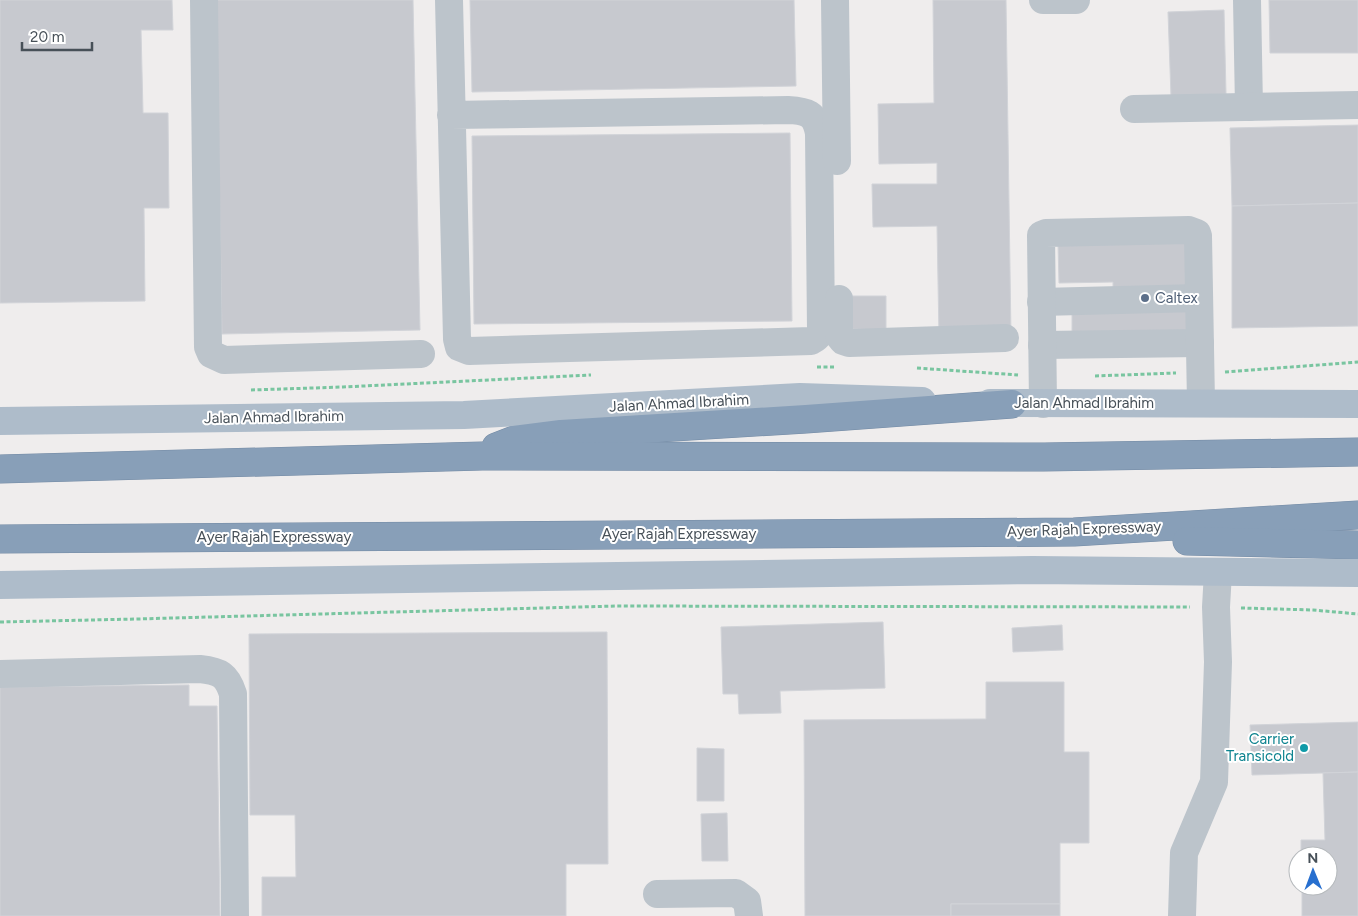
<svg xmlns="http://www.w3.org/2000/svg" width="1358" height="916" viewBox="0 0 1358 916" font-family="Figtree,sans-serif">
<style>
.building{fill:#c7c9cf;stroke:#d1d3d8}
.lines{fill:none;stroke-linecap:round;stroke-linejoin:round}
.highway-casing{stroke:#738aa4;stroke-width:29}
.path{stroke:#79c5a0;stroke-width:3;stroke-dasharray:4 2.5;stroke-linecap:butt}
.minor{stroke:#bcc4cb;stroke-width:28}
.major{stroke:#aebcca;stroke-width:28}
.highway{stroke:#889fb8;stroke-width:28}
.service-dot{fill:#5c6f8a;stroke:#fff;stroke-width:2}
.culture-dot{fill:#0f9aa8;stroke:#fff;stroke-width:2}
.labels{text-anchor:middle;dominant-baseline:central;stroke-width:4;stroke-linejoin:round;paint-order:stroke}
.service-label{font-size:15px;fill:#4e5e75;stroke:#fff;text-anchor:start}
.street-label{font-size:15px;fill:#475058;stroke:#fff}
.culture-label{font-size:15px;fill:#0d838f;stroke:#fff;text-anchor:end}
</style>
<rect width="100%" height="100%" fill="#efeded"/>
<g class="building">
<path d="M0 0H172L173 30H141L143 113H168L169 208H144L145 301 0 303Z"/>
<path d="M216 0H413L420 330 222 334Z"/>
<path d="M470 0H794L796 86 472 92Z"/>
<path d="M933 0H1006L1011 336 939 337 937 226 873 227 872 184H937V163L879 164 878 104 934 103Z"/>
<path d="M1269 0H1358V53H1270Z"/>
<path d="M1224 10 1226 94 1171 96 1168 12Z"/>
<path d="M1358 125V203L1232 206 1230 128Z"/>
<path d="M790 133 792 321 474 324 472 136Z"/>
<path d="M1358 203V326L1232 328V206Z"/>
<path d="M1197 241 1198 285 1190 336 1072 338V312L1113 311V282L1059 283 1058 244Z"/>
<path d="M852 296H886V330L851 329Z"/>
<path d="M883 622 885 688 780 691 781 713 739 714 738 694H723L721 627Z"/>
<path d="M1062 625 1063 650 1013 652 1012 628Z"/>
<path d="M607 632 608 864H566V916H262V877H296L295 815H250L249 634Z"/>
<path d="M986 682H1064V752H1089V843H1060V904H951V916H805L804 720 986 719Z"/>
<path d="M189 685V706H217L220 916H0V687Z"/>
<path d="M1358 722V772L1252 775 1250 725Z"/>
<path d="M697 748 724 749V801H697Z"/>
<path d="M1358 772V916H1302V886H1328V856H1301V840H1325L1323 773Z"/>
<path d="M727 813 728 861H702L701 814Z"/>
<rect x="951" y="904" width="109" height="12"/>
</g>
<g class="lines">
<defs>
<g id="highway">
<path d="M496 447 514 440 561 434 806 419 1012 404"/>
<path d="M0 469 482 456 1044 457 1358 452"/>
<path d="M0 539 1074 532 1358 515"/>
<path d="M1187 541 1358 545"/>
</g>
</defs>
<use href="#highway" class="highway-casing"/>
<g class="path">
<path d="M817 367H836"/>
<path d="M917 368 1018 375"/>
<path d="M1225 372 1358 362"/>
<path d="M1095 376 1176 373"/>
<path d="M251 390 343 387 591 375"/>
<path d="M1241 608 1313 610 1358 614"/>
<path d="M0 622 136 619 616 606 1190 607"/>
</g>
<g class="minor">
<path d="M204 0 208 347 211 354 224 360 421 354"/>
<path d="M449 0 457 339 459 347 469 351 811 341C817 338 819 336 821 329L819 133C815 113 807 111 788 110L451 115"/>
<path d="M835 0 837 161"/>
<path d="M1043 0H1076"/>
<path d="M1247 0 1249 107"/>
<path d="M1134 109 1358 105"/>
<path d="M839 299V336L843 341 849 343 1005 338"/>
<path d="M1041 302 1199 298"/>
<path d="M1042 345 1200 343"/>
<path d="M1043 404 1041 235 1046 233 1189 230 1197 233 1198 236 1201 403"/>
<path d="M0 674 200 669C220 671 227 675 233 694L235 916"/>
<path d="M657 894 736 893 747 901 749 916"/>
<path d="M1182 916 1184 853 1214 782 1218 662 1216 607 1218 572"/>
</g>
<g class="major">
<path d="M990 403 1358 404"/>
<path d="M0 421 464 415 800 397 922 401"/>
<path d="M0 585 1032 570 1358 573"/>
</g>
<use href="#highway" class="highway"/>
</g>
<circle class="service-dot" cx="1145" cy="298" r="5"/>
<circle class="culture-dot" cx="1304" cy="748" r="5"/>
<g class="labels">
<g class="service-label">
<text x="1155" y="298">Caltex</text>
</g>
<g class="street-label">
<text transform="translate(679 403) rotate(-3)">Jalan Ahmad Ibrahim</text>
<text x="1084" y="403">Jalan Ahmad Ibrahim</text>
<text transform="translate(274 417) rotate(-1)">Jalan Ahmad Ibrahim</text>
<text transform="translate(1084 529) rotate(-2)">Ayer Rajah Expressway</text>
<text x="679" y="534">Ayer Rajah Expressway</text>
<text x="274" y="537">Ayer Rajah Expressway</text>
</g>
<g class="culture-label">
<text x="1294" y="739">Carrier<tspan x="1294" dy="17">Transicold</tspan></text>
</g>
</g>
<g transform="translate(1313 871) rotate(359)"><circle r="24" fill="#ffffff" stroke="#b5b9bc"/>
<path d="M0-4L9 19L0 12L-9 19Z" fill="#276fcf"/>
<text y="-8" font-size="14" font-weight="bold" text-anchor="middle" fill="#475058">N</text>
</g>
<path d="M22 42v8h70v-8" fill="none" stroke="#475058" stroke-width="2.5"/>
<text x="30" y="42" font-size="15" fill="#475058" stroke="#ffffff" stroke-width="4" paint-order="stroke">20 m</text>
</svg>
